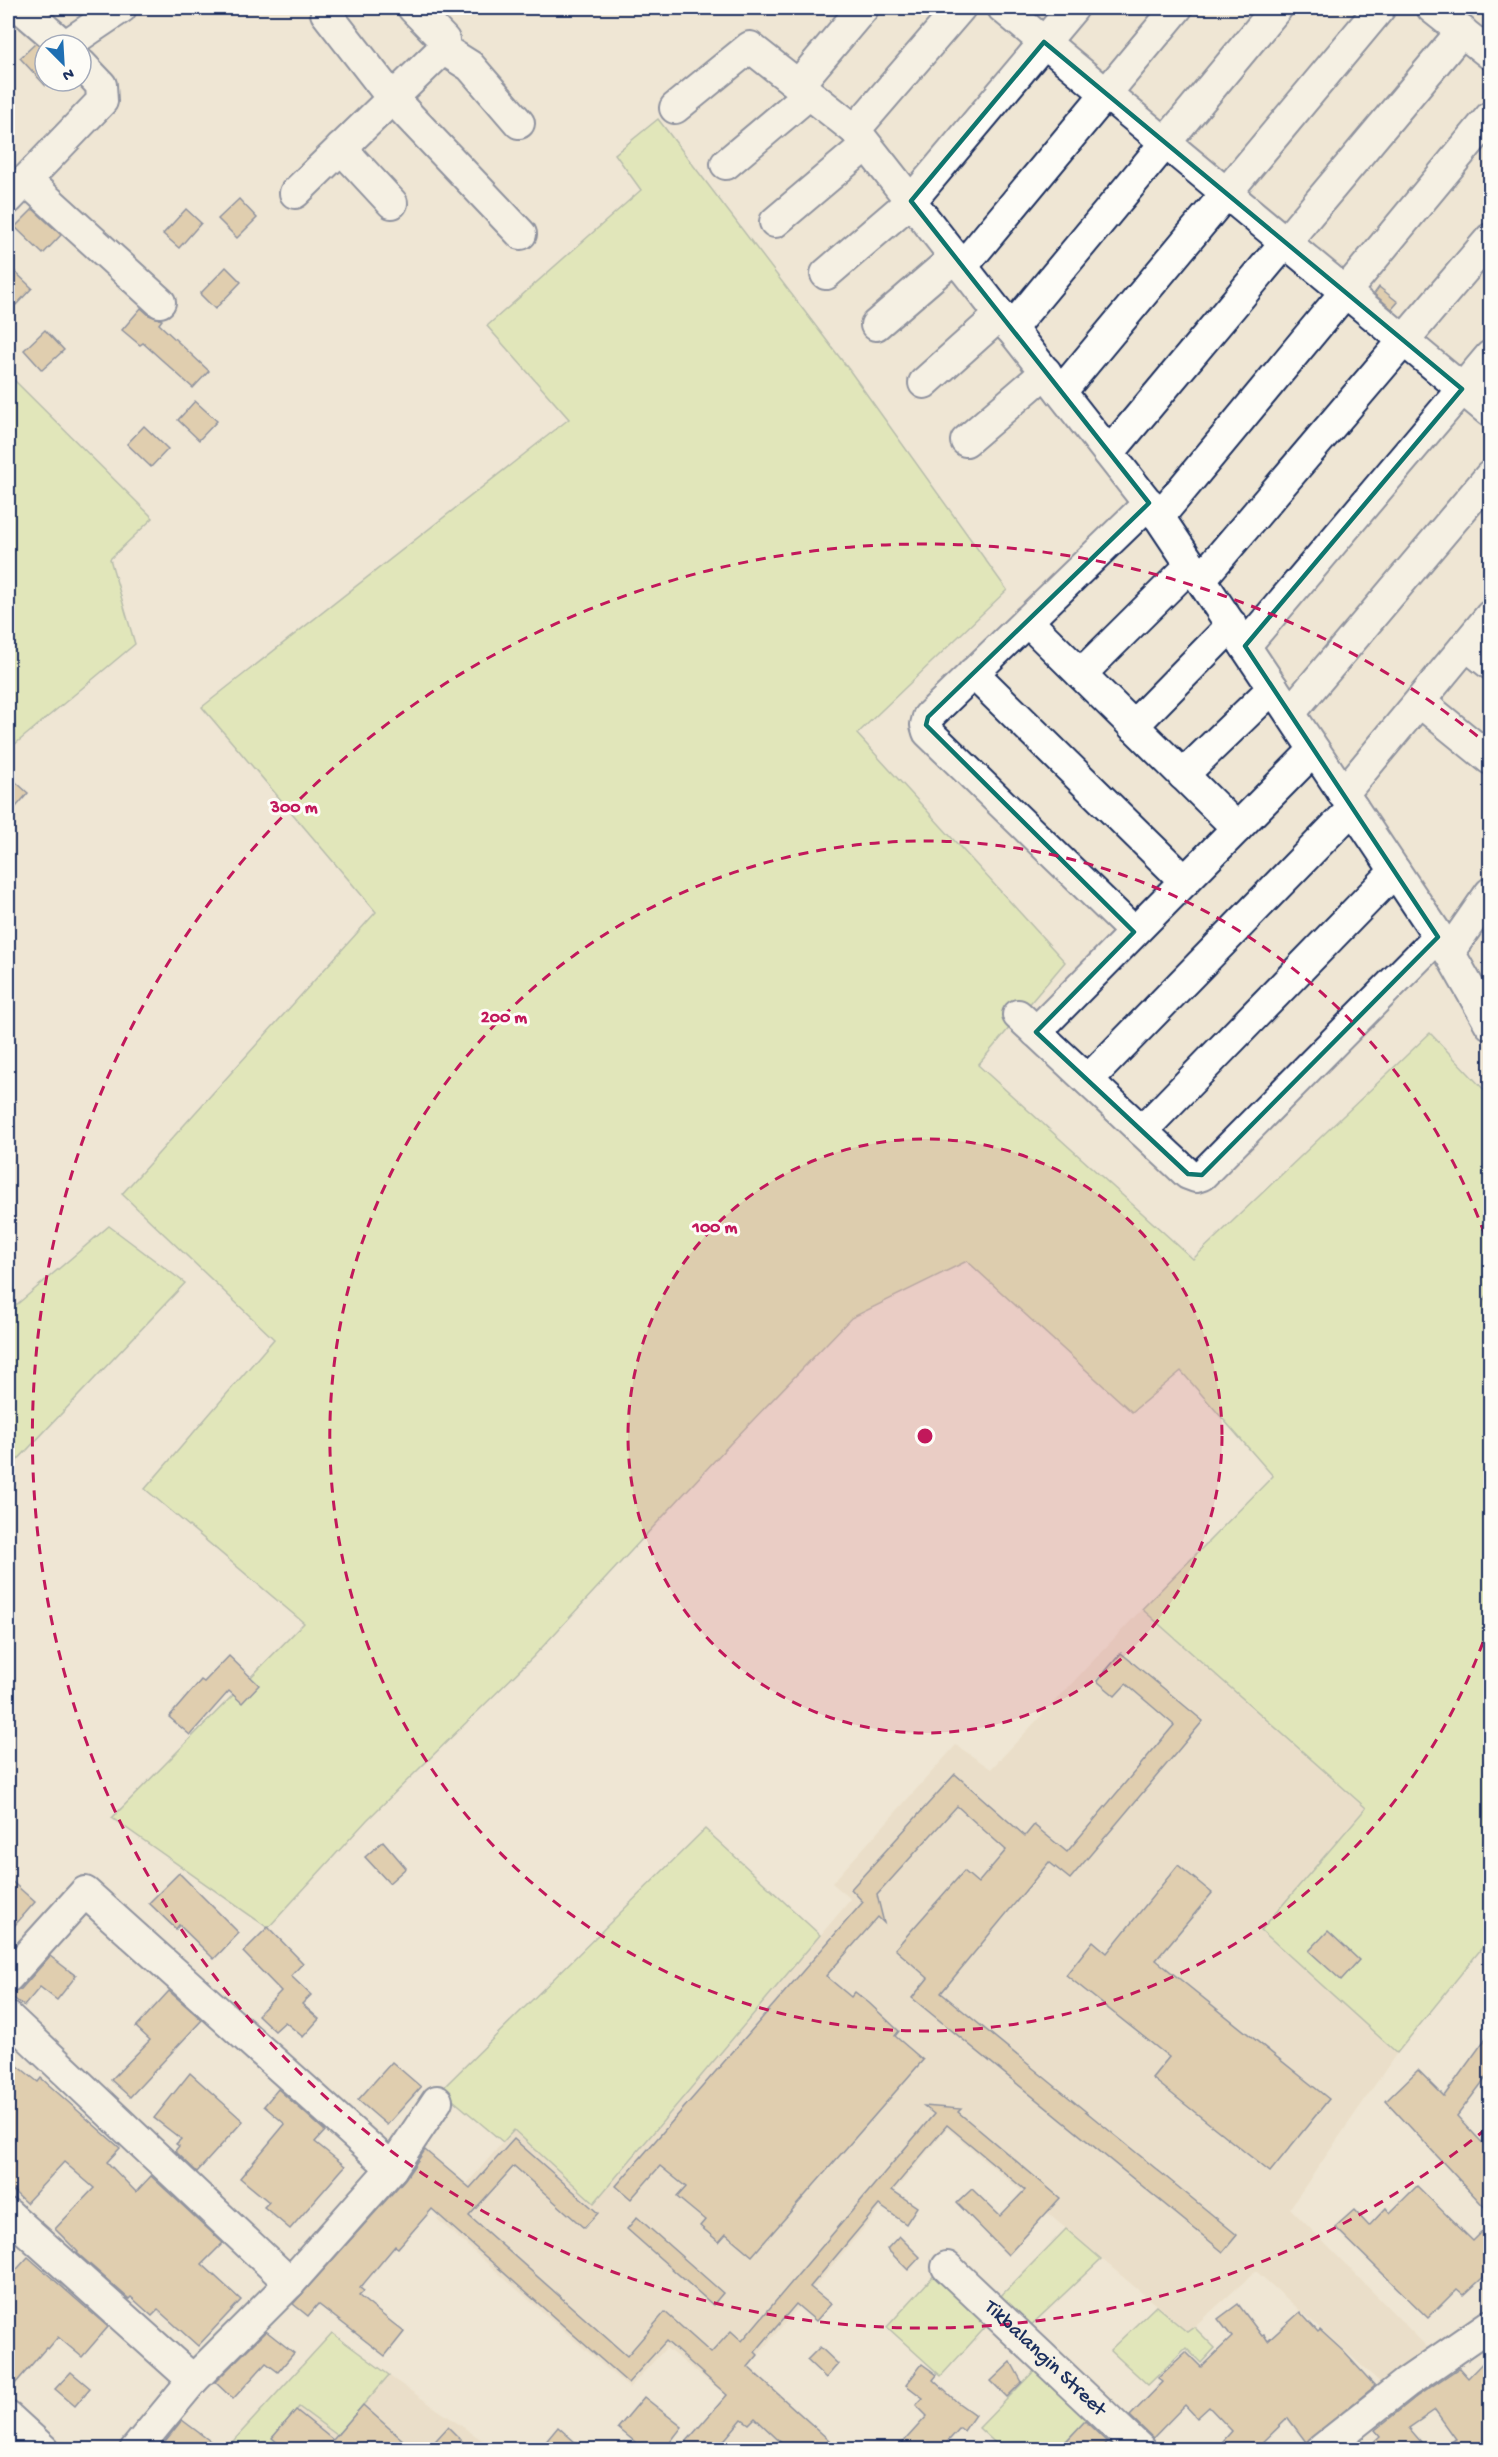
<svg xmlns="http://www.w3.org/2000/svg" width="1498" height="2457" viewBox="0 0 1498 2457" font-family="'Gochi Hand',sans-serif">
<style>
.built{fill:#e5d6bc}
.green{fill:#d1e79c;stroke:#768b7d;stroke-width:1.5}
.building{fill:#ceb183;stroke:#1b2f5e;stroke-width:1.5}
.lines{fill:none;stroke-linecap:round;stroke-linejoin:round}
.minor-casing{stroke:#1b2f5e;stroke-width:34}
.minor{stroke:#fdfcf7;stroke-width:30}
.marked{fill:none;stroke:#0f766e;stroke-width:4.5;stroke-linejoin:round}
.ring{fill:none;stroke:#c2185b;stroke-width:3;stroke-dasharray:10 8}
.labels{text-anchor:middle;dominant-baseline:central;stroke-width:6;stroke-linejoin:round;paint-order:stroke}
.street-label{font-size:21px;fill:#1b2f5e;stroke:#fdfcf7}
.centre{fill:#c2185b;stroke:#fdfcf7;stroke-width:3}
.ring-label{font-size:18px;text-anchor:middle;font-weight:bold;fill:#c2185b;stroke:#fdfcf7;stroke-width:6;stroke-linejoin:round;paint-order:stroke}
</style>
<rect width="100%" height="100%" fill="#efe6d4"/>
<filter id="ink" filterUnits="userSpaceOnUse"><feTurbulence type="fractalNoise" baseFrequency=".0167" numOctaves="2"/><feDisplacementMap in="SourceGraphic" scale="12" xChannelSelector="R" yChannelSelector="G"/><feConvolveMatrix kernelMatrix="1 2 1 2 8 2 1 2 1" color-interpolation-filters="sRGB"/></filter>
<g filter="url(#ink)">
<g class="built">
<path d="M1142 1609 1367 1808 1261 1930 1397 2053 1290 2208 1429 2349 1382 2384 1256 2271 1188 2332 947 2128 749 2366 838 2449H681L726 2395 666 2348 629 2388 437 2219 513 2130 594 2202 851 1899 832 1883 956 1745 991 1769Z"/>
<path d="M332 2333 395 2380 495 2449H286L251 2421Z"/>
</g>
<g class="green">
<path d="M658 119 850 371 1007 590 857 734 1065 962 978 1065 1193 1259 1430 1033 1490 1096V1291L1484 1299 1490 1307V1617L1482 1628 1490 1637V1938L1397 2053 1261 1930 1366 1808 1142 1609 1273 1476 1181 1371 1132 1412 967 1261 851 1318 729 1445 534 1656 367 1820 268 1928 112 1818 304 1623 145 1489 274 1339 122 1194 376 912 202 707 569 419 487 326 641 190 615 154Z"/>
<path d="M8 374 153 518 110 559 135 644 8 750Z"/>
<path d="M109 1226 185 1283 8 1470V1312Z"/>
<path d="M705 1829 820 1935 594 2203 514 2130 503 2142 441 2090Z"/>
<path d="M1066 2229 1101 2259 1026 2330 996 2301Z"/>
<path d="M938 2271 992 2320 941 2376 887 2327Z"/>
<path d="M1156 2306 1187 2332 1194 2327 1215 2348 1201 2363 1186 2348 1148 2385 1110 2350Z"/>
<path d="M332 2333 389 2375 337 2435 299 2407 273 2438 287 2449 225 2450Z"/>
<path d="M1039 2366 1091 2415 1058 2449H1002L979 2428Z"/>
</g>
<g class="building">
<path d="M36 43 45 51V85L20 58Z"/>
<path d="M239 199 257 218 237 238 218 219Z"/>
<path d="M33 209 61 235 43 254 15 227Z"/>
<path d="M186 209 201 223 179 248 163 234Z"/>
<path d="M8 265 32 288 16 305 8 296Z"/>
<path d="M226 267 241 282 215 309 200 294Z"/>
<path d="M1379 287 1398 302 1392 309 1374 294Z"/>
<path d="M141 308 149 315 162 320 159 324 209 371 193 388 143 343 140 345 122 330Z"/>
<path d="M45 330 64 350 42 370 24 350Z"/>
<path d="M195 401 217 421 199 440 178 420Z"/>
<path d="M144 426 168 449 151 467 127 444Z"/>
<path d="M8 775 28 793 16 807 8 800Z"/>
<path d="M1121 1653 1203 1721 1070 1879 1049 1862 941 1993 1237 2235 1223 2252 912 1998 928 1978 895 1949 964 1871 978 1883 1006 1850 957 1806 877 1895 884 1923 878 1917 826 1976 851 1997 855 1992 869 2003 899 2031 895 2036 923 2060 752 2256 726 2234 719 2242 700 2226 705 2220 677 2197 686 2187 660 2166 631 2199 616 2186 863 1902 851 1889 955 1774 1025 1836 1034 1825 1067 1852 1174 1725 1126 1684 1115 1696 1097 1681Z"/>
<path d="M229 1656 259 1685 242 1703 229 1691 190 1735 169 1717 201 1680 204 1682Z"/>
<path d="M383 1841 406 1868 389 1883 365 1857Z"/>
<path d="M1178 1865 1212 1893 1156 1960 1329 2099 1270 2172 1152 2078 1169 2057 1066 1975 1093 1941 1107 1953Z"/>
<path d="M179 1873 239 1933 214 1959 179 1925 176 1929 149 1903Z"/>
<path d="M8 1878 35 1902 8 1933Z"/>
<path d="M268 1927 303 1963 291 1976 311 1995 302 2004 319 2019 303 2037 285 2022 275 2031 258 2015 281 1991 243 1952Z"/>
<path d="M1328 1931 1359 1960 1341 1980 1309 1951Z"/>
<path d="M50 1956 76 1976 57 2000 40 1987 24 2006 8 1994 21 1989Z"/>
<path d="M169 1991 202 2020 130 2097 111 2080 150 2040 136 2027Z"/>
<path d="M1491 2031V2071L1457 2116 1491 2152V2214L1386 2101 1418 2070 1444 2096Z"/>
<path d="M8 2058 38 2082 41 2078 120 2148 107 2162 136 2192 151 2176 223 2243 202 2264 241 2300 198 2346 158 2310 152 2316 131 2297 129 2299 77 2253 78 2252 55 2229 94 2188 64 2162 26 2203 8 2186Z"/>
<path d="M392 2062 421 2087 387 2125 358 2100Z"/>
<path d="M190 2073 243 2121 197 2172 175 2151 179 2146 176 2144 181 2139 154 2118Z"/>
<path d="M278 2089 325 2131 315 2142 345 2166 290 2229 264 2207 269 2202 240 2178 285 2124 264 2106Z"/>
<path d="M924 2106 961 2109 958 2112 1060 2198 1008 2255 957 2203 972 2189 1000 2216 1025 2190 947 2125 892 2190 917 2207 906 2224 879 2205 810 2287 831 2304 816 2321 796 2304 755 2352 758 2355 748 2367 840 2450H789L755 2418 749 2424 742 2419 716 2450H679L727 2395 666 2341 628 2383 432 2209 398 2248 395 2246 360 2288 364 2291 359 2296 404 2332 385 2356 318 2304 308 2316 293 2304 405 2179 425 2150 470 2188 514 2139 598 2213 584 2228 514 2166 469 2216 627 2356 665 2312 711 2353 731 2331 742 2341 934 2114Z"/>
<path d="M1417 2186 1473 2241 1491 2223V2270L1464 2295 1457 2289 1428 2318 1335 2227 1354 2210 1369 2226 1386 2208 1390 2213Z"/>
<path d="M637 2217 723 2293 713 2305 627 2229Z"/>
<path d="M899 2236 920 2257 908 2270 887 2249Z"/>
<path d="M28 2257 108 2327 82 2357 58 2337 48 2349 46 2348 8 2392V2279Z"/>
<path d="M1238 2304 1262 2336 1264 2335 1268 2341 1300 2312 1318 2332 1320 2330 1343 2351 1375 2386 1306 2442 1288 2418 1255 2450H1215L1232 2431 1209 2407 1197 2418 1185 2405 1153 2438 1130 2416 1163 2382 1158 2378 1186 2352 1201 2367 1232 2337 1218 2319Z"/>
<path d="M266 2331 294 2353 278 2372 266 2363 233 2399 215 2382Z"/>
<path d="M820 2347 838 2364 826 2378 807 2360Z"/>
<path d="M1491 2354V2450H1438L1456 2439 1435 2410 1409 2428 1428 2450H1365L1380 2436 1375 2430 1416 2397 1459 2368 1468 2378Z"/>
<path d="M1011 2362 1022 2382 1007 2397 991 2381Z"/>
<path d="M922 2364 937 2375 933 2380 957 2402 975 2415 964 2431 960 2428 940 2450H896L927 2416 916 2405 923 2398 906 2385Z"/>
<path d="M71 2372 90 2388 75 2406 55 2389Z"/>
<path d="M644 2397 682 2427 664 2450H645L618 2428Z"/>
<path d="M363 2405 414 2450H286L272 2438 296 2410 333 2440Z"/>
<path d="M182 2420 222 2450H158Z"/>
<path d="M1085 2421 1107 2442 1100 2450H1058Z"/>
<path d="M448 2427 471 2450H427Z"/>
<path d="M558 2427 584 2450H539Z"/>
</g>
<g class="lines">
<defs>
<g id="minor">
<path d="M21 8 64 45"/>
<path d="M1003 8 1490 412"/>
<path d="M1432 8 1490 54"/>
<path d="M326 13 392 98 521 234"/>
<path d="M66 45 121 8"/>
<path d="M443 49 470 66 519 123"/>
<path d="M798 85 863 8"/>
<path d="M675 108 750 47 855 130 1159 517 1449 952 1490 1024"/>
<path d="M855 130 960 8"/>
<path d="M341 148 392 203"/>
<path d="M726 164 809 94"/>
<path d="M26 180 160 302"/>
<path d="M295 193 443 49 444 40 413 8"/>
<path d="M8 199 102 101 101 85 81 64"/>
<path d="M775 222 866 145"/>
<path d="M962 267 1177 8"/>
<path d="M826 274 911 201 1073 8"/>
<path d="M876 325 955 257"/>
<path d="M1011 329 1277 8"/>
<path d="M924 383 1000 315"/>
<path d="M1061 392 1380 8"/>
<path d="M966 441 1046 372"/>
<path d="M1109 453 1462 31"/>
<path d="M1159 517 1490 117"/>
<path d="M1201 579 1490 239"/>
<path d="M1027 621 1237 828"/>
<path d="M1466 645 1490 664"/>
<path d="M1245 646 1490 356"/>
<path d="M973 673 1185 881"/>
<path d="M1081 674 1191 565"/>
<path d="M1420 702 1490 759"/>
<path d="M1290 713 1490 476"/>
<path d="M1133 726 1232 625"/>
<path d="M1183 775 1273 688"/>
<path d="M1343 794 1490 616"/>
<path d="M1134 932 928 732 926 725 928 717 1149 503"/>
<path d="M1449 952 1490 893"/>
<path d="M1018 1015 1188 1174 1196 1177 1202 1175 1438 937"/>
<path d="M1036 1032 1314 750"/>
<path d="M1088 1080 1353 808"/>
<path d="M1142 1131 1395 871"/>
<path d="M8 1977 85 1892 392 2168"/>
<path d="M8 2017 290 2283"/>
<path d="M8 2214 193 2380"/>
<path id="s1" d="M947 2267 1141 2450"/>
<path d="M8 2417 44 2450"/>
<path d="M135 2450 193 2380 290 2283 392 2168 437 2101"/>
<path d="M1321 2450 1406 2383 1490 2325"/>
</g>
</defs>
<use href="#minor" class="minor-casing"/>
<use href="#minor" class="minor"/>
</g>
</g>
<path d="M0 0H1498V2457H0ZM1044 42 1462 389 1245 646 1438 937 1202 1175 1188 1174 1036 1032 1134 932 926 725 928 717 1149 503 911 201Z" fill="#efe6d4" fill-opacity=".55" fill-rule="evenodd"/>
<path class="marked" d="M1044 42 1462 389 1245 646 1438 937 1202 1175 1188 1174 1036 1032 1134 932 926 725 928 717 1149 503 911 201Z"/>
<circle cx="925" cy="1436" r="297" fill="#c2185b" fill-opacity=".12"/>
<g class="ring">
<circle cx="925" cy="1436" r="297"/>
<path d="M1489 1625A595 595 0 1 1 1489 1247"/>
<path d="M1486 2129A892 892 0 1 1 1486 743"/>
</g>
<g class="labels">
<g class="street-label">
<text stroke="none"><textPath href="#s1" startOffset="134">Tikbalangin Street</textPath></text>
</g>
</g>
<circle cx="925" cy="1436" r="9" class="centre"/>
<g class="ring-label">
<text x="294" y="812">300 m</text>
<text x="504" y="1022">200 m</text>
<text x="715" y="1232">100 m</text>
</g>
<rect width="1498" height="2457" fill="none" stroke="#fdfcf7" stroke-width="30"/>
<rect x="15" y="15" width="1468" height="2427" fill="none" stroke="#1b2f5e" stroke-width="2" filter="url(#ink)"/>
<g transform="translate(63 63) rotate(156)"><circle r="28" fill="#fdfcf7" stroke="#a3aaba" stroke-width="1.5"/>
<path d="M0-4.5L10 22L0 15L-10 22Z" fill="#1f6fb2"/>
<text y="-9" font-size="16" font-weight="bold" text-anchor="middle" fill="#1b2f5e">N</text>
</g>
</svg>
